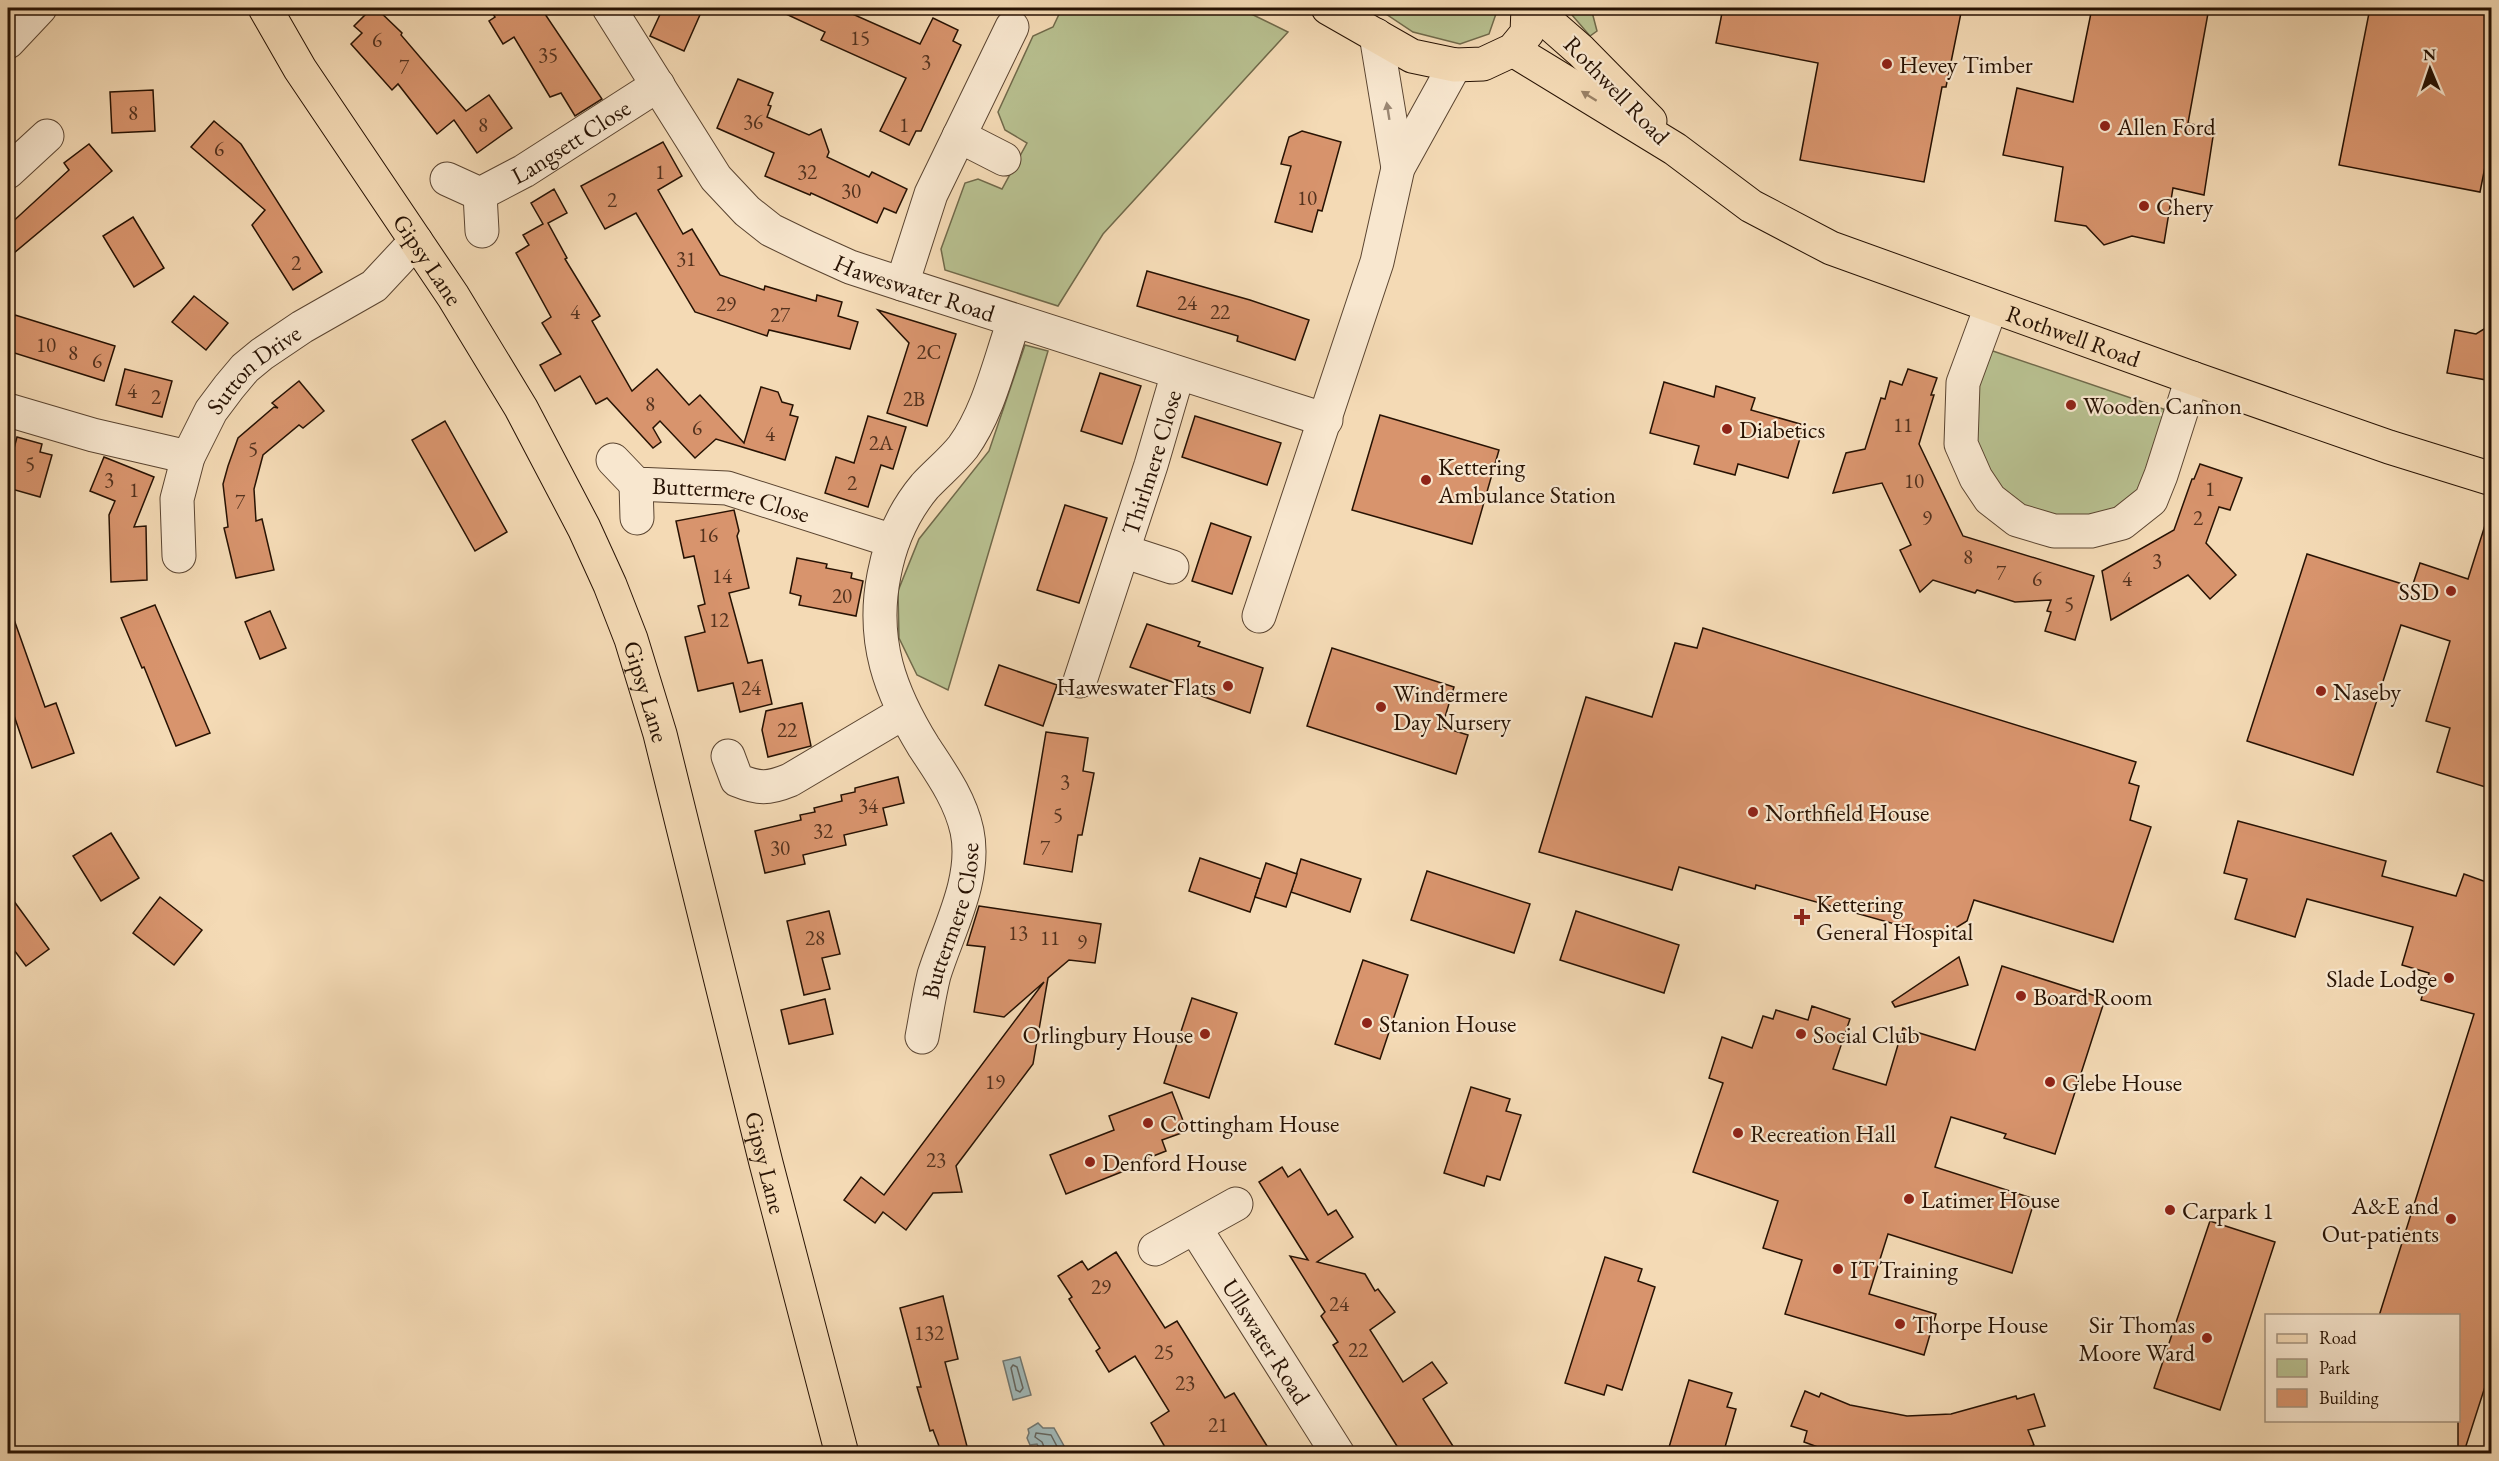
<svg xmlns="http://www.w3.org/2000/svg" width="2499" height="1461" viewBox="0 0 2499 1461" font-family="'EB Garamond',serif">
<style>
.green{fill:#b8c090;stroke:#70694a;stroke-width:1.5}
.water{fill:#a0b8b8;stroke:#707670;stroke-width:1.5}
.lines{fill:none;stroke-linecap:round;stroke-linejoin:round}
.shore{stroke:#64655e;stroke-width:1.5}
.building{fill:#d8946d;stroke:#271203;stroke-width:1.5}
.minor-casing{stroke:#5a4430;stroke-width:35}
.major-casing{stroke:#271203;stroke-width:35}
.minor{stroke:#f8e7cf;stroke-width:33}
.major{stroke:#f4dab5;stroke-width:33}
.oneway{fill:#988065}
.oneway2{fill:#9a8773}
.poi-dot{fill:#8f2418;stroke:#f8e7cf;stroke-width:2}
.labels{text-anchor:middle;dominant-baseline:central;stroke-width:4.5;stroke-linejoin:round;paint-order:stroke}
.number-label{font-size:21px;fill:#53321e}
.poi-label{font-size:24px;fill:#271203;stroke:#f8e7cf;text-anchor:start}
.street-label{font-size:24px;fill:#271203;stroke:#f8e7cf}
</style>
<rect width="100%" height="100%" fill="#f4dab5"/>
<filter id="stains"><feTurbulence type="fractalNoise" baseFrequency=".00333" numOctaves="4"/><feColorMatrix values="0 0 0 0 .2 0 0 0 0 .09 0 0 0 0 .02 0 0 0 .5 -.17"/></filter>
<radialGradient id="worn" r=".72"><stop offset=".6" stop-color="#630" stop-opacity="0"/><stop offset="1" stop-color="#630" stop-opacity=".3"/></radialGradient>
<g class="green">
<path d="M1062 8H1239L1288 32 1103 234 1058 306 945 270 941 249 965 183 978 179 1002 189 1027 143 1005 130 998 112 1033 36 1053 27Z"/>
<path d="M1377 8H1498L1489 34 1460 44 1413 32Z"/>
<path d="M1566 8H1591L1597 31 1590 36Z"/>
<path d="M1025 345 1048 351 948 690 917 675 899 638 898 591 919 539 989 451Z"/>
<path d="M1987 349 2172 412 2146 482 2120 508 2065 522 2007 503 1969 428Z"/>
</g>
<g class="water">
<path d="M1020 1357 1031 1395 1013 1400 1003 1361Z"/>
<path d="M1038 1423 1043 1428H1054L1068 1453H1042L1037 1444 1030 1445 1027 1438 1029 1433 1028 1429Z"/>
</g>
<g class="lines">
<g class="shore">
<path d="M1013 1365 1017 1367 1023 1388 1020 1392 1016 1390 1011 1368Z"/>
<path d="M1047 1454 1042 1442 1035 1437 1036 1433 1051 1435 1061 1454"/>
</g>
</g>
<g class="building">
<path d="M372 8H376L402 33 401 35 466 111 489 95 512 128 477 153 454 120 437 134 398 84 392 90 351 44 362 33 354 26Z"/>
<path d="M489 8H541L602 99 575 116 561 93 550 97 514 37 503 44 489 21 495 17Z"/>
<path d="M663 8H703L684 51 650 36Z"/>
<path d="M773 8H839L920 44 933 18 958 30 953 41 961 45 921 131H916L909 145 880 131 906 78 821 40 825 32Z"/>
<path d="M1723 8H1962L1946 87H1942L1924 182 1800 160 1818 63 1716 43Z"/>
<path d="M2092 8H2209L2188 123 2214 130 2204 195 2173 188 2164 243 2132 236 2104 245 2086 226 2055 221 2063 167 2003 155 2017 88 2073 102Z"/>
<path d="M2370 8H2492V132L2480 192 2339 165Z"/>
<path d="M738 79 773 93 768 105 771 106 767 117 809 135 821 129 829 152 827 157 869 177 872 172 907 189 896 213 884 208 877 223 811 193 810 195 765 176 774 153 717 128Z"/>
<path d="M153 90 155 131 112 133 110 92Z"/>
<path d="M214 121 241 144 322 272 293 290 252 225 265 210 191 147Z"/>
<path d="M1302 131 1341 142 1322 211 1318 210 1312 232 1275 222 1291 166 1281 164 1289 137Z"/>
<path d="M663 142 682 176 658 190 683 234 692 229 720 275 764 290 765 286 816 301 817 295 842 302 838 316 858 322 850 349 769 330 767 336 695 312 636 213 605 229 581 186Z"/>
<path d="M89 144 112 171 8 258V226L69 170 64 163Z"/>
<path d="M554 189 567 213 548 223 567 258 565 259 600 316 592 321 632 391 657 369 689 405 700 395 744 443 761 387 778 392 782 402 793 405 790 415 798 417 785 460 716 439 695 458 660 421 653 428 661 442 653 448 607 398 596 404 580 376 555 391 540 365 561 354 542 323 551 317 516 253 529 245 523 235 543 224 531 203Z"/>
<path d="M133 217 164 268 134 287 103 236Z"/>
<path d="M1147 271 1250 300 1309 320 1295 360 1237 341 1238 336 1137 306Z"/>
<path d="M194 296 228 323 206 350 172 322Z"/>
<path d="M878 310 956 334 927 426 887 413 909 343Z"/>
<path d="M15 315 115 346 104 381 8 351V340Z"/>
<path d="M2492 324V381L2447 373 2455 330 2476 334Z"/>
<path d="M125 369 172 381 162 417 116 405Z"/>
<path d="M1908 369 1937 378 1931 395H1934L1919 444 1963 536 2094 576 2075 640 2045 631 2051 612 2047 611 2051 600 2015 602 1977 590 1975 593 1933 580 1920 592 1900 550 1911 545 1882 483 1833 493 1846 453 1865 449 1881 398 1885 399 1890 381 1902 385Z"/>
<path d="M1100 373 1141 386 1122 444 1081 431Z"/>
<path d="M299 381 324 411 303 428 299 425 263 455 254 489 256 521 262 519 274 570 236 578 224 528 228 527 223 484 228 466 238 438 274 407 278 408 272 403Z"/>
<path d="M1664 382 1714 397 1716 386 1755 398 1751 410 1804 425 1788 478 1738 464 1735 475 1694 464 1699 446 1650 433Z"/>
<path d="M1380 415 1499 450 1472 544 1352 510Z"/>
<path d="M868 416 906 427 893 469 881 465 868 507 825 493 836 457 854 463Z"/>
<path d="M1195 416 1281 443 1267 485 1182 457Z"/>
<path d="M445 421 507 532 475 551 412 440Z"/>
<path d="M17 437 42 444 40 452 52 455 40 497 8 488V471Z"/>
<path d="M104 457 154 477 134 527 146 526 147 580 111 582 109 515 115 501 90 491Z"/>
<path d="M2200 464 2242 478 2230 510 2219 507 2206 543 2236 575 2210 599 2188 575 2111 620 2102 571 2174 530 2192 479H2194Z"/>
<path d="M1065 505 1107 518 1079 603 1037 590Z"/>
<path d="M734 510 739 531 737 536 749 588 729 593 748 663 762 660 772 704 740 712 733 683 698 691 685 637 705 632 698 606 705 604 694 556 684 558 676 521Z"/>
<path d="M2486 522 2492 523V789L2437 772 2450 728 2426 721 2450 641 2401 625 2353 775 2247 741 2307 554 2412 587 2420 563 2468 579Z"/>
<path d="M1211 523 1251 537 1232 594 1192 581Z"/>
<path d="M797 558 827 564 826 568 852 573 851 578 863 581 856 616 799 605 801 596 790 593Z"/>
<path d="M155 605 210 733 176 746 144 667 142 668 121 618Z"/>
<path d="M8 611H11L45 707 56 703 74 753 32 768 8 698Z"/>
<path d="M270 611 286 648 260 659 245 622Z"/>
<path d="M1147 624 1200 642 1198 646 1263 668 1250 713 1193 693 1195 690 1130 667Z"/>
<path d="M1703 628 2136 762 2129 783 2139 786 2130 820 2151 827 2113 942 1974 900 1967 921 1941 937 1756 885 1755 889 1679 867 1672 890 1539 852 1586 697 1652 717 1675 643 1697 648Z"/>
<path d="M1332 648 1454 687 1442 727 1468 735 1456 774 1307 726Z"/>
<path d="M999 665 1057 685 1043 726 985 705Z"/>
<path d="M802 703 811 746 768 757 762 730 766 711Z"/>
<path d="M1046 732 1088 738 1083 771 1094 773 1082 835H1078L1072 872 1024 864Z"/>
<path d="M898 777 904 803 883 808 887 825 844 835 846 845 803 855 805 864 765 873 755 831 801 820 800 815 815 812 814 808 842 801 841 795 855 792V788Z"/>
<path d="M2238 821 2386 861 2382 876 2456 896 2464 874 2492 884V1365L2464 1452H2458V1316H2379L2474 1014 2421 1000 2429 973 2402 965 2413 927 2307 899 2295 937 2235 919 2247 879 2224 873Z"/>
<path d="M111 833 139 878 101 901 73 856Z"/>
<path d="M1200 858 1261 879 1250 912 1189 891Z"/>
<path d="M1301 859 1361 879 1350 912 1291 892Z"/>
<path d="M1266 863 1297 874 1286 907 1255 897Z"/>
<path d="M1427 871 1530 904 1514 953 1411 920Z"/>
<path d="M8 893 49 949 26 966 8 942Z"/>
<path d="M160 897 202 930 174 965 133 933Z"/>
<path d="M979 906 1101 924 1095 963 1069 960 1048 978 1033 1064 956 1166 962 1192 933 1193 906 1230 883 1212 875 1223 844 1200 861 1177 884 1195 1044 982 1004 1017 974 1012 985 947 967 945Z"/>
<path d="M829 911 840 954 822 958 830 989 804 995 787 921Z"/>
<path d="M1576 911 1679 945 1664 993 1560 960Z"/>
<path d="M1959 957 1968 985 1895 1007 1892 1002Z"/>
<path d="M1363 960 1408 975 1380 1059 1335 1044Z"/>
<path d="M2002 966 2105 999 2055 1154 2004 1138 2006 1134 1951 1117 1935 1167 2035 1199 2012 1273 1888 1234 1869 1294 1936 1314 1924 1355 1785 1314 1802 1260 1763 1248 1778 1201 1693 1172 1723 1083 1709 1078 1722 1037 1752 1048 1763 1016 1773 1019 1776 1010 1808 1020 1812 1006 1850 1019 1833 1069 1886 1085 1903 1028 1975 1050Z"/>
<path d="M1192 998 1237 1013 1209 1098 1164 1083Z"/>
<path d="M825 999 833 1034 789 1044 781 1010Z"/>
<path d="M1471 1087 1510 1099 1506 1111 1521 1115 1500 1180 1487 1176 1484 1186 1444 1173Z"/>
<path d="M1172 1092 1187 1131 1162 1140 1166 1151 1128 1166 1129 1169 1066 1194 1050 1155 1114 1130 1109 1116Z"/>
<path d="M1282 1167 1288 1177 1300 1169 1328 1215 1336 1210 1353 1237 1317 1262 1365 1274 1375 1291 1378 1289 1395 1312 1370 1330 1403 1382 1432 1362 1447 1383 1423 1399 1458 1454H1402L1333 1345 1338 1342 1321 1316 1325 1312 1290 1256 1308 1260 1259 1182Z"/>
<path d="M2210 1221 2275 1242 2220 1410 2154 1388Z"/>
<path d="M1116 1252 1165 1328 1177 1321 1225 1398 1234 1393 1272 1454H1169L1151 1423 1169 1411 1135 1356 1109 1372 1096 1351 1100 1348 1069 1299 1072 1297 1058 1276 1082 1261 1088 1270Z"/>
<path d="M1605 1257 1642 1269 1638 1281 1655 1287 1622 1390 1607 1385 1604 1395 1565 1383Z"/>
<path d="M943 1296 958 1359 945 1362 969 1454H942L933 1430 930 1431 917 1387H921L900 1308Z"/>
<path d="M1689 1380 1732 1393 1727 1407 1736 1409 1723 1454H1667Z"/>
<path d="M1805 1391 1819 1397 1821 1393 1850 1405 1907 1416 1951 1414 2016 1396 2017 1399 2034 1394 2045 1426 2028 1430 2034 1445 2010 1454H1837L1804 1442 1807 1431 1791 1426Z"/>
</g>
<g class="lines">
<defs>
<g id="minor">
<path id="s1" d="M609 8 716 178 747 211 771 230 808 248 850 267 902 284 1326 420"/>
<path d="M1376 35 1398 168"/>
<path d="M8 42 40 8"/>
<path d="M959 136 1004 159"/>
<path d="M8 172 47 136"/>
<path id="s2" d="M447 179 480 194 524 171 658 85"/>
<path d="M480 194 482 231"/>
<path d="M902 284 931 194 1012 27"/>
<path d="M1991 307 1963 383 1961 444 1976 478 1990 499 2017 520 2054 531H2091L2122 523 2151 500 2161 475 2192 378"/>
<path d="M8 410 93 435 188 457"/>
<path id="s3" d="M613 460 636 484 727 488 893 541"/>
<path d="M636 484 637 518"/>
<path d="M1123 551 1172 567"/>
<path id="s4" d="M179 556 177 499 188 457 211 411 229 387 245 368 262 354 302 327 374 286 416 241"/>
<path d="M1259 616 1377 262 1398 168 1455 65"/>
<path id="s5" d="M1080 681 1151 465 1178 373"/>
<path d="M728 756 737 780C759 789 768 789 790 780L903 713"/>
<path id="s6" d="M922 1037C926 1016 929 995 934 975 948 930 977 879 967 831 960 799 941 773 924 747 890 692 871 641 884 575 890 543 904 511 925 486 937 473 952 461 963 447 989 411 999 363 1014 321"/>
<path id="s7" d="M1195 1228 1338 1454"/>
<path d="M1155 1249 1236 1204"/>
</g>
<g id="major">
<path id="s8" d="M265 8 300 69 453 296 521 408 584 528 610 585 631 639 660 734 766 1163 842 1454"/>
<path d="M1328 8 1412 56 1455 65 1483 64 1513 50 1527 33 1528 8"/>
<path d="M1532 8 1581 51 1650 121"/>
<path id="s9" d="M1513 50 1675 149 1751 206 1831 248 2192 378 2389 447 2492 479"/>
</g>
</defs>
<use href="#minor" class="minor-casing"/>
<use href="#major" class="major-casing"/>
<use href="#minor" class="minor"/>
<use href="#major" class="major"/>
</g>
<defs><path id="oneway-solid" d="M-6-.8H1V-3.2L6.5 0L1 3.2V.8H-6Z" transform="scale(1.5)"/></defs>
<use class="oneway" href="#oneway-solid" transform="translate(1589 96) rotate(-148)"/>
<use class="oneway2" href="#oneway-solid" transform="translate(1388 111) rotate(-99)"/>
<g class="poi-dot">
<circle cx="1887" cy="64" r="6"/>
<circle cx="2105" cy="126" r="6"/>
<circle cx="2144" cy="206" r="6"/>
<circle cx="2071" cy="405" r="6"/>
<circle cx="1727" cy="429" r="6"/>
<circle cx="1426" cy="480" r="6"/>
<circle cx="2451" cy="591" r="6"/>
<circle cx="1228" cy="686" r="6"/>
<circle cx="2321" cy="691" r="6"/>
<circle cx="1381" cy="707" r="6"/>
<circle cx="1753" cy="812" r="6"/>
<path d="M1799 908h6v6h6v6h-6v6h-6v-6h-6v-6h6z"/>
<circle cx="2449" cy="978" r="6"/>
<circle cx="2021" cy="996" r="6"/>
<circle cx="1367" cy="1023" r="6"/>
<circle cx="1205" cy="1034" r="6"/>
<circle cx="1801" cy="1034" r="6"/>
<circle cx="2050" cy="1082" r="6"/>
<circle cx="1148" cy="1123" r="6"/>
<circle cx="1738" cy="1133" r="6"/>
<circle cx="1090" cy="1162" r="6"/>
<circle cx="1909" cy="1199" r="6"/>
<circle cx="2170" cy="1210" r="6"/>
<circle cx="2451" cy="1219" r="6"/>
<circle cx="1838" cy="1269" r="6"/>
<circle cx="1900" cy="1324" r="6"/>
<circle cx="2207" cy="1338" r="6"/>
</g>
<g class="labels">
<g class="number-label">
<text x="860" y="37">15</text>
<text x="377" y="39">6</text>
<text x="548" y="54">35</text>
<text x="926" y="61">3</text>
<text x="404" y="66">7</text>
<text x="133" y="112">8</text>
<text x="753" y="121">36</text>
<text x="483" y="124">8</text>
<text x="904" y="124">1</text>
<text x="219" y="148">6</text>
<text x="660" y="171">1</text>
<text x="807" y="171">32</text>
<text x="851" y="190">30</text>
<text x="1307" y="197">10</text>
<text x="612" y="199">2</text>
<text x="686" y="258">31</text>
<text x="296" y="262">2</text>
<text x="1187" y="302">24</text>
<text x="726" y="303">29</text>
<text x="575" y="311">4</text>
<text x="1220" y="311">22</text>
<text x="780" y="314">27</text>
<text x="46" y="344">10</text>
<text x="929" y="351">2C</text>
<text x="73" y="352">8</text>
<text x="97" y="360">6</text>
<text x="132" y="390">4</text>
<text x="156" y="396">2</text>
<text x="914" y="398">2B</text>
<text x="650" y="403">8</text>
<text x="1903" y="424">11</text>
<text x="697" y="427">6</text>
<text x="770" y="433">4</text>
<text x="881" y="442">2A</text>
<text x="253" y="448">5</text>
<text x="30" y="463">5</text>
<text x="109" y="479">3</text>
<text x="1914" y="480">10</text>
<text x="852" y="482">2</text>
<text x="2210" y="488">1</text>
<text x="134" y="489">1</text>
<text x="240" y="501">7</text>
<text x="1927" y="517">9</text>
<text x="2198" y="517">2</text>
<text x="708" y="534">16</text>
<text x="1968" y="556">8</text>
<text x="2157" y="560">3</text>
<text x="2001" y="572">7</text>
<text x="722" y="575">14</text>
<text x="2037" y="578">6</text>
<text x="2127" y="578">4</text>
<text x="842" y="595">20</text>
<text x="2069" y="603">5</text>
<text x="719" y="619">12</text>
<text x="751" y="687">24</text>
<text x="787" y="729">22</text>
<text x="1065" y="781">3</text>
<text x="868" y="805">34</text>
<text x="1058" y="814">5</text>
<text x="823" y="830">32</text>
<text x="780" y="847">30</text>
<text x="1045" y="847">7</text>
<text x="1018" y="932">13</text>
<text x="815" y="937">28</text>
<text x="1050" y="937">11</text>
<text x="1082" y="941">9</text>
<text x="995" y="1081">19</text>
<text x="936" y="1159">23</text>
<text x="1101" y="1286">29</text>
<text x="1339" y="1303">24</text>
<text x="929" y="1332">132</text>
<text x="1358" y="1349">22</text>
<text x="1164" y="1351">25</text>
<text x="1185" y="1382">23</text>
<text x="1218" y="1424">21</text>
</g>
<g class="poi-label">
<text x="1899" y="64">Hevey Timber</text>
<text x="2117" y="126">Allen Ford</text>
<text x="2156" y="206">Chery</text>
<text x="2083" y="405">Wooden Cannon</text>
<text x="1739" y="429">Diabetics</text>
<text x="1438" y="466">Kettering<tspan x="1438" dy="28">Ambulance Station</tspan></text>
<text x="2439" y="591" text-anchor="end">SSD</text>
<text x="1216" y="686" text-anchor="end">Haweswater Flats</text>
<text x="2333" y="691">Naseby</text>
<text x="1393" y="693">Windermere<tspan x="1393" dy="28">Day Nursery</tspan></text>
<text x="1765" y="812">Northfield House</text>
<text x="1816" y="903">Kettering<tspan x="1816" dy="28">General Hospital</tspan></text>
<text x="2437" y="978" text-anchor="end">Slade Lodge</text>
<text x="2033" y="996">Board Room</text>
<text x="1379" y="1023">Stanion House</text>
<text x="1193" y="1034" text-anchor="end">Orlingbury House</text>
<text x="1813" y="1034">Social Club</text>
<text x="2062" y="1082">Glebe House</text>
<text x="1160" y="1123">Cottingham House</text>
<text x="1750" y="1133">Recreation Hall</text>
<text x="1102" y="1162">Denford House</text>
<text x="1921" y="1199">Latimer House</text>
<text x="2439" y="1205" text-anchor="end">A&amp;E and<tspan x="2439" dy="28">Out-patients</tspan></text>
<text x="2182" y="1210">Carpark 1</text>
<text x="1850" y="1269">IT Training</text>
<text x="1912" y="1324">Thorpe House</text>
<text x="2195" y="1324" text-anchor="end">Sir Thomas<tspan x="2195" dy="28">Moore Ward</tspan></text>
</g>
<g class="street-label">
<text transform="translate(1617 90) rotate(46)">Rothwell Road</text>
<text stroke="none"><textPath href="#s2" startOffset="141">Langsett Close</textPath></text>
<text stroke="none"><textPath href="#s8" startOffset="300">Gipsy Lane</textPath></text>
<text stroke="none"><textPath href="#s1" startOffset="432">Haweswater Road</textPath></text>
<text stroke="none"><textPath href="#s9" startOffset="633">Rothwell Road</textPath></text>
<text stroke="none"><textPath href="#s4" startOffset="212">Sutton Drive</textPath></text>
<text stroke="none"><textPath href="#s5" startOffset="230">Thirlmere Close</textPath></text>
<text stroke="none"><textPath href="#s3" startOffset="130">Buttermere Close</textPath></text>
<text stroke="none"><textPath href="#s8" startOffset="786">Gipsy Lane</textPath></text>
<text stroke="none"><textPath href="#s6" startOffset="120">Buttermere Close</textPath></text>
<text stroke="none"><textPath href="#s8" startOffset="1272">Gipsy Lane</textPath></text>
<text stroke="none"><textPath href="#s7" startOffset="134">Ullswater Road</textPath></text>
</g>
</g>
<rect width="2499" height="1461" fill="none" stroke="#f4dab5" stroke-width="30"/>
<rect x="9" y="9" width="2481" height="1443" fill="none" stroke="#271203" stroke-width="3"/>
<rect x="15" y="15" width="2469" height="1431" fill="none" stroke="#271203" stroke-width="1.5"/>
<rect x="2265" y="1314" width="195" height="108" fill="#f8e7cf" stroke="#a4927d" stroke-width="1.5"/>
<rect x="2277" y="1334" width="30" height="9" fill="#f4dab5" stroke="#a4927d" stroke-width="1.5"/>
<text x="2319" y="1344" font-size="18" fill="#271203">Road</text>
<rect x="2277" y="1359" width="30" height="18" fill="#b8c090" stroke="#a4927d" stroke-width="1.5"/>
<text x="2319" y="1374" font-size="18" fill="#271203">Park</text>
<rect x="2277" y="1389" width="30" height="18" fill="#d8946d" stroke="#a4927d" stroke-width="1.5"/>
<text x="2319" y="1404" font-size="18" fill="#271203">Building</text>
<g transform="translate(2430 69) rotate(358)" stroke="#f8e7cf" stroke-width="4.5" paint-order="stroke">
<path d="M0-4.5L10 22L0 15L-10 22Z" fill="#271203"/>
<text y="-9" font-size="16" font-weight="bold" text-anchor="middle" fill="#271203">N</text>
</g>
<rect width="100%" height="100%" filter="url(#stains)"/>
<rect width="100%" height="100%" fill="url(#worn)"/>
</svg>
